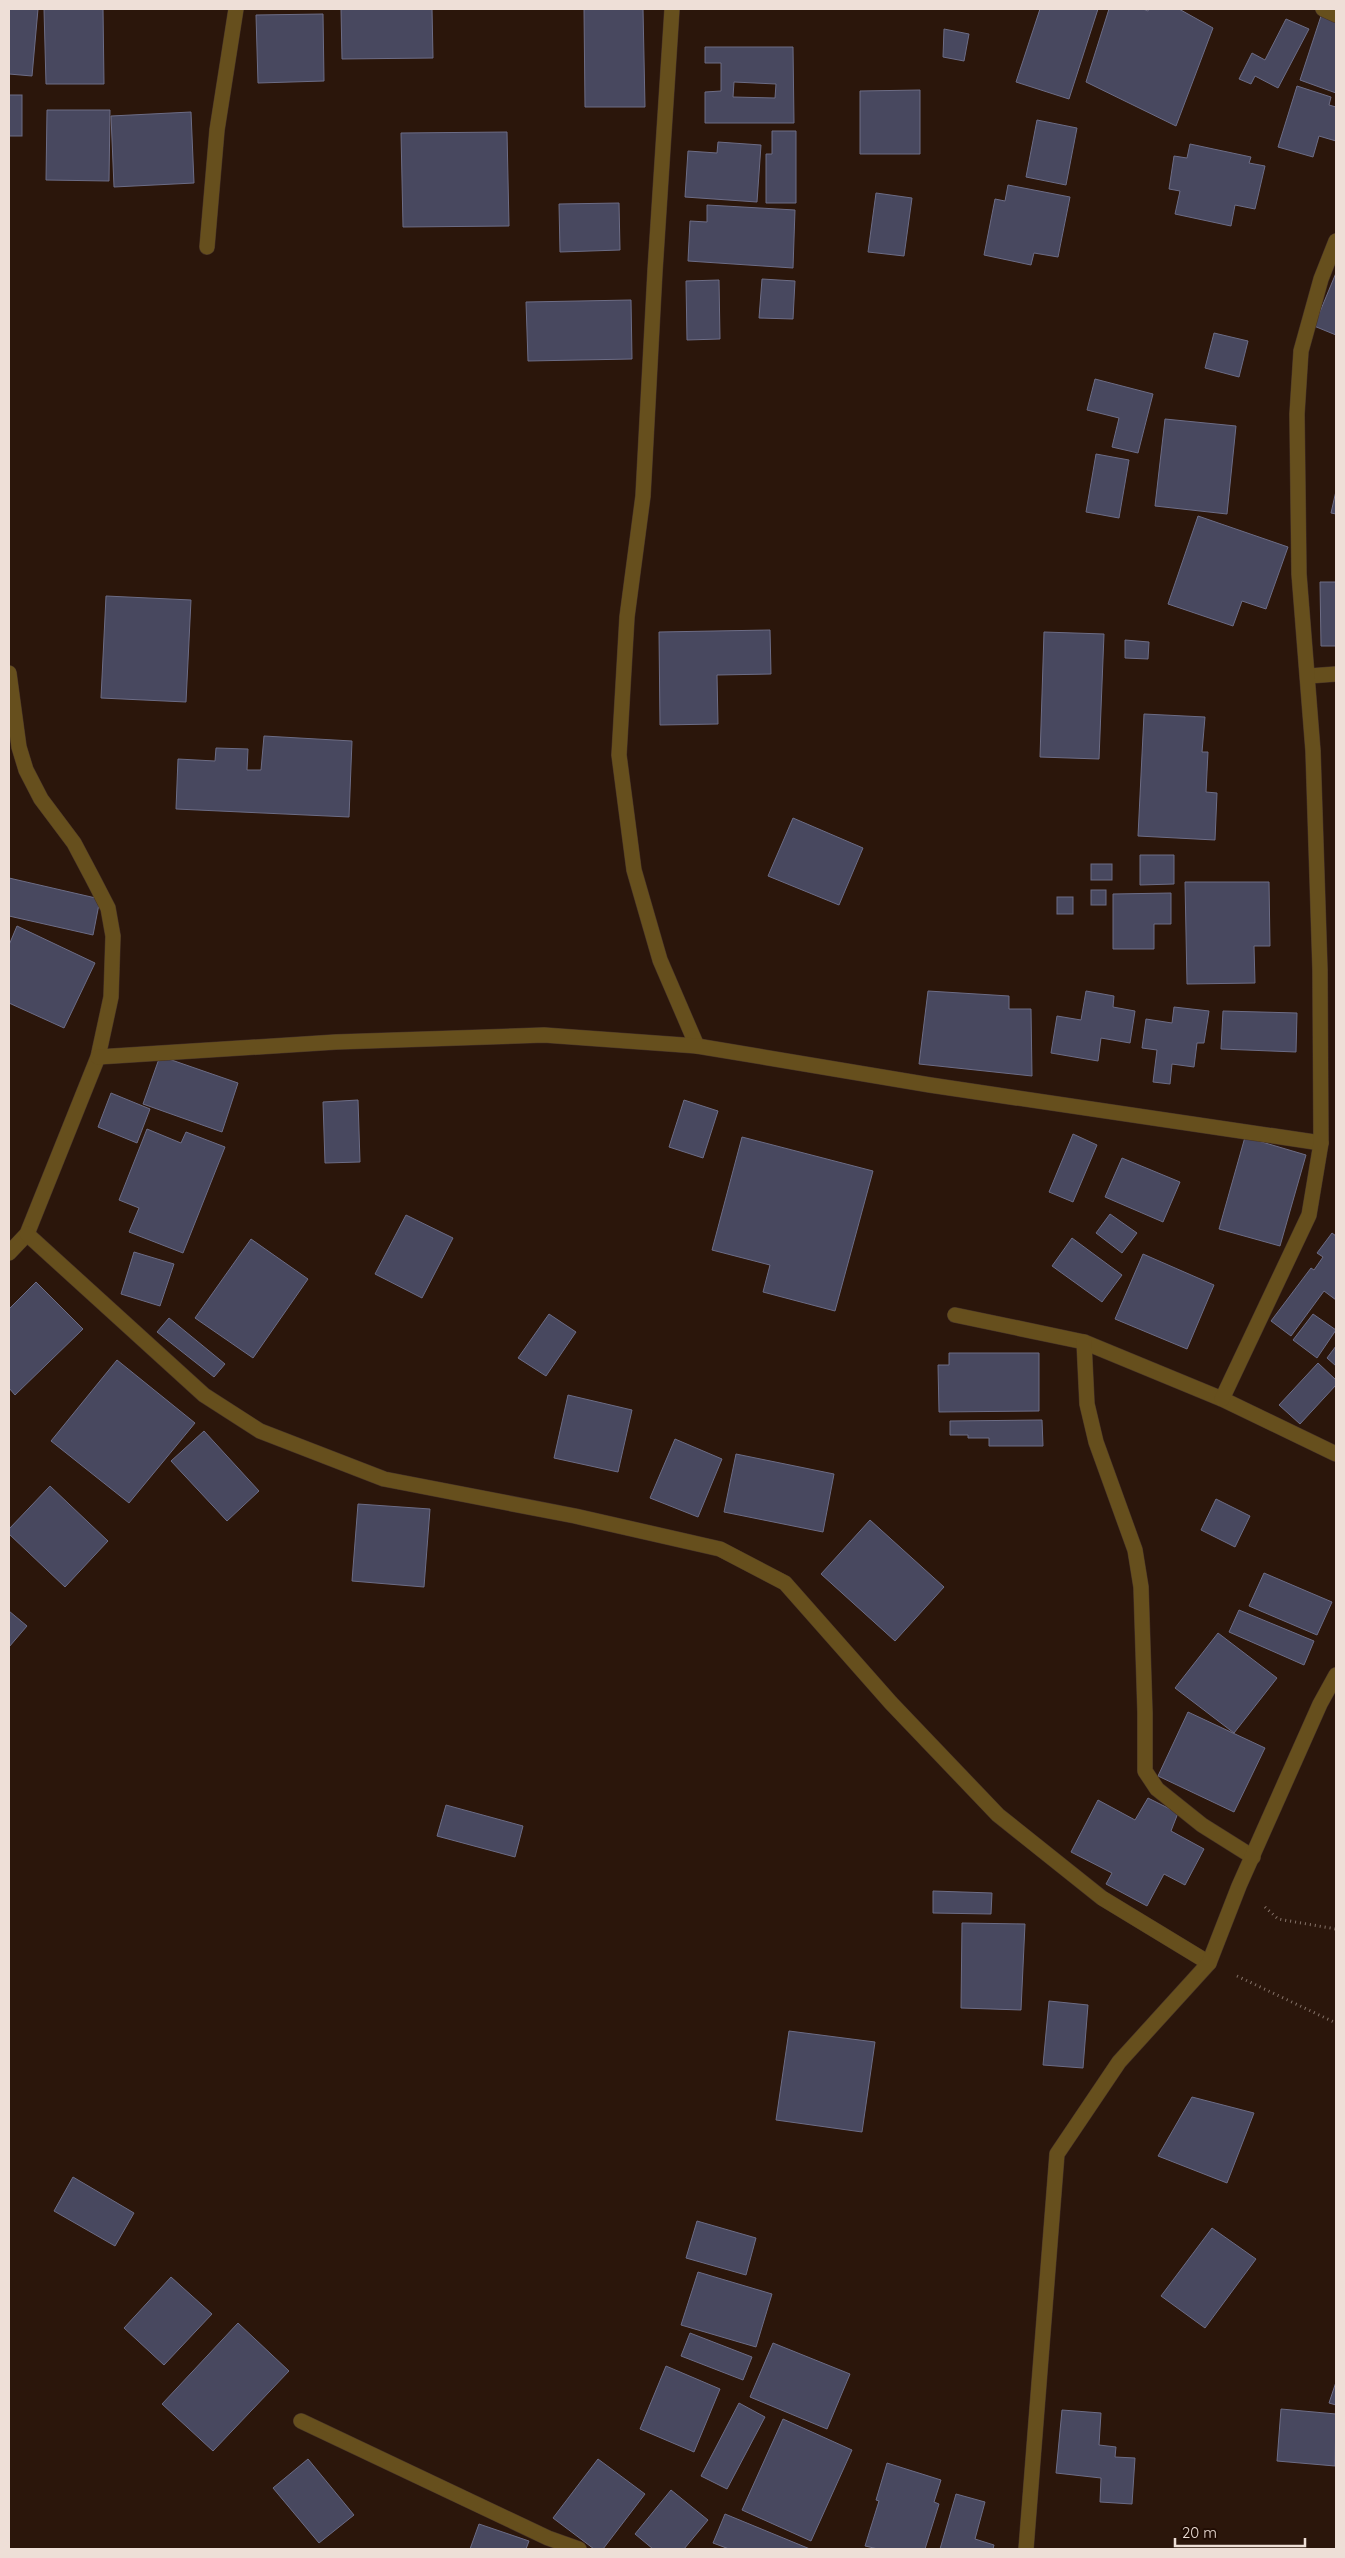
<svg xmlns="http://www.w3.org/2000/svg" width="1345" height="2558" viewBox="0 0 1345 2558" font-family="Quicksand,sans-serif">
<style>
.building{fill:#48485f;stroke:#6c6c85;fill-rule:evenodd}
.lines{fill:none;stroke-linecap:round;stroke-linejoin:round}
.street-casing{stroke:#463228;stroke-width:16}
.path{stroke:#86746a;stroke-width:3;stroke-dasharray:1 4;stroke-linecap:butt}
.street{stroke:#664f1d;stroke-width:15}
</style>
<rect width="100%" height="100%" fill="#2b160b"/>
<g class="building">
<path d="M9 9H38L32 76 9 74Z"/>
<path d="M44 9H103L104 84H46Z"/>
<path d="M341 9H432L433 58 342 59Z"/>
<path d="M584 9H643L645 107H585Z"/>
<path d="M1040 9H1098L1069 99 1016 82Z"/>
<path d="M1109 9H1143L1148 11 1149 9H1179L1213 28 1176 126 1086 82Z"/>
<path d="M323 14 324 81 258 83 256 15Z"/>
<path d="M1321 16 1336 21V93L1300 80Z"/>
<path d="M1286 19 1309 29 1278 88 1255 76 1251 84 1239 79 1252 53 1265 60Z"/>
<path d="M944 29 969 34 964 61 943 57Z"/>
<path d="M705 47H793L794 123H705V92L721 91V63H705ZM734 82 776 84 775 98 733 97Z"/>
<path d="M1297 86 1331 97 1329 105 1336 107V141L1319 136 1313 157 1278 147Z"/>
<path d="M920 90V154H860V91Z"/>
<rect x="9" y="95" width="13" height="41"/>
<path d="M47 110H110L109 181 46 180Z"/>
<path d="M191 112 194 183 114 187 111 116Z"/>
<path d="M1037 120 1077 128 1066 185 1026 177Z"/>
<path d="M772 131H796V203H766V154H772Z"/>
<path d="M507 132 509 226 403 227 401 133Z"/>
<path d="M718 142 761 145 757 202 685 197 688 151 717 153Z"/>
<path d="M1190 144 1251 157 1249 163 1265 166 1255 209 1235 205 1231 226 1175 214 1180 191 1169 189 1174 156 1187 158Z"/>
<path d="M1008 185 1070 197 1058 257 1034 253 1031 265 984 255 995 199 1005 201Z"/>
<path d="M876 193 912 198 904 256 868 252Z"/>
<path d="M619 203 620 250 560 252 559 204Z"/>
<path d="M707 205 795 210 793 268 688 261 690 221 707 222Z"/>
<path d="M1336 273V335L1314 326Z"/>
<path d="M762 279 795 281 793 319 759 318Z"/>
<path d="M719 280 720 339 687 340 686 281Z"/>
<path d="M631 300 632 359 528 361 526 302Z"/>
<path d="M1214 333 1248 341 1239 377 1205 368Z"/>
<path d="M1095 379 1153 394 1138 453 1112 447 1119 418 1087 410Z"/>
<path d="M1165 419 1236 426 1227 514 1155 506Z"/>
<path d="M1096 454 1129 460 1119 518 1086 512Z"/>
<path d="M1336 491V514L1331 513Z"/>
<path d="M1198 516 1288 547 1266 609 1242 601 1233 626 1168 604Z"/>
<path d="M1320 582H1336V646H1321Z"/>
<path d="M106 596 191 600 186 702 101 698Z"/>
<path d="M770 630 771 674 717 675 718 724 660 725 659 632Z"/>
<path d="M1044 632 1104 634 1099 759 1040 757Z"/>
<path d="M1125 640 1149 642 1148 659 1125 658Z"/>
<path d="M1144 714 1205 717 1202 752H1208L1206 792 1217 793 1215 840 1138 836Z"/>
<path d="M264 736 352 741 349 817 176 809 178 759 215 761 216 748 248 749 247 770H261Z"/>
<path d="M793 818 863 848 839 905 768 876Z"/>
<path d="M1140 855H1174V884L1140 885Z"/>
<rect x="1091" y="864" width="21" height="16"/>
<path d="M9 878 100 899 93 935 9 916Z"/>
<path d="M1185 882H1269L1270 946H1254L1255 983 1187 984Z"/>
<rect x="1091" y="890" width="15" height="15"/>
<path d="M1171 893V924H1154V949H1113V894Z"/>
<rect x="1057" y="897" width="16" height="17"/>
<path d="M17 926 95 963 64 1028 9 1003V945Z"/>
<path d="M928 991 1009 996V1009H1031L1032 1076 919 1064Z"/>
<path d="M1086 991 1114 996 1113 1007 1135 1011 1130 1043 1101 1038 1098 1061 1051 1053 1057 1016 1081 1020Z"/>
<path d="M1174 1007 1209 1011 1204 1043H1197L1194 1067 1172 1064 1170 1084 1153 1082 1157 1050 1142 1048 1146 1019 1172 1023Z"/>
<path d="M1223 1011 1297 1013 1296 1052 1221 1049Z"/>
<path d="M160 1056 238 1083 222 1132 143 1104Z"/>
<path d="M111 1093 150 1109 137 1143 98 1127Z"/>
<path d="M358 1100 360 1162 325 1163 323 1102Z"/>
<path d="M684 1100 718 1111 703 1158 669 1147Z"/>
<path d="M147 1129 181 1143 186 1132 225 1147 183 1253 129 1232 139 1208 119 1200Z"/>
<path d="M1073 1134 1097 1145 1073 1202 1049 1192Z"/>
<path d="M742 1137 873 1171 835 1311 763 1292 770 1265 712 1250Z"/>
<path d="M1245 1137 1306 1155 1280 1246 1219 1229Z"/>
<path d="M1122 1158 1180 1182 1163 1222 1105 1197Z"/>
<path d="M1110 1214 1137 1233 1122 1253 1096 1233Z"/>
<path d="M406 1215 453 1238 422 1298 375 1274Z"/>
<path d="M1332 1233 1336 1236V1300L1324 1291 1291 1336 1271 1321 1311 1268 1314 1270 1323 1257 1317 1253Z"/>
<path d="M1072 1238 1122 1275 1102 1302 1052 1266Z"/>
<path d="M251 1239 308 1279 253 1358 195 1318Z"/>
<path d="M134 1252 174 1264 160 1306 121 1294Z"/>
<path d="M1143 1254 1214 1285 1187 1349 1115 1319Z"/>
<path d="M36 1282 83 1329 15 1395 9 1388V1309Z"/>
<path d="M549 1314 576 1332 546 1376 518 1358Z"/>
<path d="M1313 1314 1336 1330 1317 1358 1293 1340Z"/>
<path d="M169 1318 225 1364 214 1377 157 1332Z"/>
<path d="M1336 1346V1366L1327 1358Z"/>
<path d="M949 1353H1039V1411L939 1412 938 1365H949Z"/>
<path d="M117 1360 195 1423 129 1503 51 1441Z"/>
<path d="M1318 1363 1336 1380V1385L1300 1424 1279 1405Z"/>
<path d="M568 1395 632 1410 618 1472 554 1458Z"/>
<path d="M1042 1420 1043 1446H989V1438H968V1435H950V1421Z"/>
<path d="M204 1431 259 1491 227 1521 171 1461Z"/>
<path d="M675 1439 722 1459 698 1517 650 1498Z"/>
<path d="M736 1454 834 1474 823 1532 724 1512Z"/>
<path d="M50 1486 108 1541 65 1587 9 1534V1529Z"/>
<path d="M1216 1499 1250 1516 1235 1547 1201 1530Z"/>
<path d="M358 1504 430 1509 424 1587 352 1581Z"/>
<path d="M870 1520 944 1587 895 1641 821 1574Z"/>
<path d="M1264 1573 1332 1602 1317 1635 1249 1606Z"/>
<path d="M1239 1610 1314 1641 1304 1665 1229 1632Z"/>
<path d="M9 1611 27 1626 9 1647Z"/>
<path d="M1218 1633 1277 1678 1234 1733 1175 1688Z"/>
<path d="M1188 1712 1265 1748 1234 1812 1158 1776Z"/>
<path d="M1148 1798 1178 1813 1171 1831 1204 1849 1185 1885 1164 1874 1147 1906 1106 1884 1112 1873 1071 1852 1098 1800 1135 1820Z"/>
<path d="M446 1805 523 1826 515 1857 437 1836Z"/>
<path d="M933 1891 992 1893 991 1914 933 1913Z"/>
<path d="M962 1923 1025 1924 1021 2010 961 2008Z"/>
<path d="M1049 2001 1088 2005 1083 2068 1043 2065Z"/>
<path d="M789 2031 875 2042 862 2132 776 2120Z"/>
<path d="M1192 2097 1254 2113 1227 2183 1158 2156Z"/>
<path d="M73 2177 134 2213 115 2246 54 2211Z"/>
<path d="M697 2221 756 2238 746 2275 686 2258Z"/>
<path d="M1212 2228 1256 2259 1205 2328 1161 2296Z"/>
<path d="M698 2272 772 2294 756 2347 681 2325Z"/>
<path d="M171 2277 212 2314 164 2365 124 2328Z"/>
<path d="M238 2323 289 2371 213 2451 162 2404Z"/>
<path d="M690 2333 752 2357 743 2380 681 2356Z"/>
<path d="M773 2343 850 2374 827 2429 750 2397Z"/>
<path d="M666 2366 720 2389 694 2452 640 2429Z"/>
<path d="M1336 2382V2405L1329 2403Z"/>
<path d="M739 2403 765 2417 727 2489 701 2476Z"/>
<path d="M1281 2409 1336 2414 1335 2466 1277 2461Z"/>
<path d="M1062 2410 1101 2413 1099 2445 1116 2447 1115 2457 1135 2458 1132 2504 1100 2502 1101 2478 1056 2473Z"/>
<path d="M783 2419 852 2450 811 2541 742 2510Z"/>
<path d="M308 2459 354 2515 319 2543 273 2488Z"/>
<path d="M598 2459 645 2494 603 2549H594L553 2518Z"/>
<path d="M887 2463 941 2480 934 2502 939 2504 925 2549H878L865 2546 879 2501 876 2500Z"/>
<path d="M671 2490 708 2520 684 2549H653L635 2534Z"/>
<path d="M956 2494 985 2502 975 2539 994 2545 993 2549H940Z"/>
<path d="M725 2514 810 2549H729L713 2543Z"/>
<path d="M479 2524 529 2541 526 2549H470Z"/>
</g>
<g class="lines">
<defs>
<g id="street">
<path d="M672 9 655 271 643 496 627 617 619 755 634 870 660 960 697 1046"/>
<path d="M1323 9 1336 15"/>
<path d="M207 247 217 130 236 9"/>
<path d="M9 673 19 747 26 770 41 799 74 843 92 877 108 908 113 936 111 997 98 1057 27 1234 9 1253"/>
<path d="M1309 676 1336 674"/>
<path d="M98 1057 336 1042 544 1035 697 1046 930 1085 1321 1143"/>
<path d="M27 1234 204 1395 260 1431 384 1479 575 1516 720 1549 785 1583 891 1703 998 1815 1102 1898 1209 1963"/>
<path d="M955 1315 1084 1342 1222 1399 1336 1454"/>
<path d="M1084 1342 1087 1404 1096 1442 1135 1550 1141 1587 1145 1713V1771L1157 1789 1202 1825 1253 1857"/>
<path d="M1222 1399 1309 1215 1321 1143 1320 970 1313 751 1299 574 1297 414 1301 351 1321 279 1336 241"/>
<path d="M301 2421 548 2538 579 2549"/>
<path d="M1026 2549 1057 2154 1119 2062 1209 1963 1239 1886 1320 1704 1336 1675"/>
</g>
</defs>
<use href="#street" class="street-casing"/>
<g class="path">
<path d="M1265 1907 1278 1919 1336 1929"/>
<path d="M1237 1976 1336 2023"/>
</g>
<use href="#street" class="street"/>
</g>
<rect width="1345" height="2558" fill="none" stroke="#eedfd7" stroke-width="20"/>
<path d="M1175 2538v8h130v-8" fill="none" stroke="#eedfd7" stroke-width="2.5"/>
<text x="1182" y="2538" font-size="15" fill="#eedfd7" stroke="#210d04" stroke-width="4" paint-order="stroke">20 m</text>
</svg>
